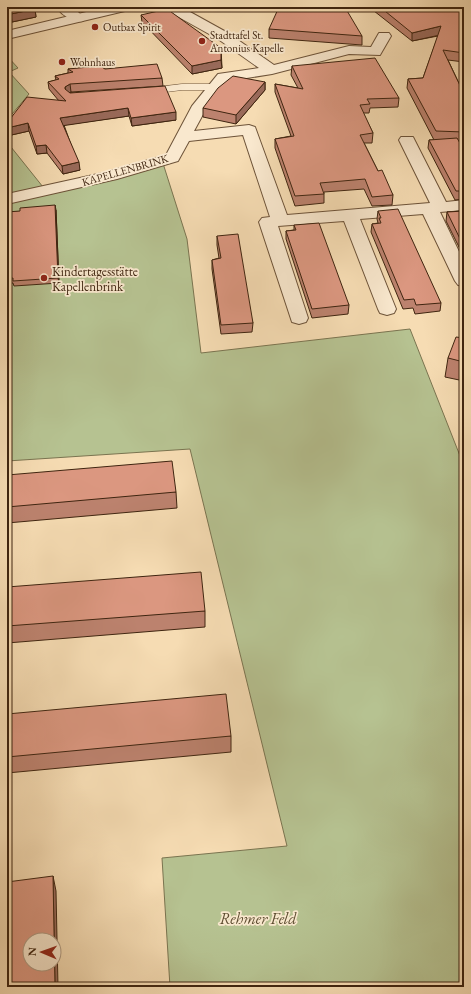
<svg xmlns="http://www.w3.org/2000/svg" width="471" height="994" viewBox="0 0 471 994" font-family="'EB Garamond',serif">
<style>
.green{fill:#b6c291;stroke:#7a7450}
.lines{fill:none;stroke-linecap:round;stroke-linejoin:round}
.service-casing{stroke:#6d5339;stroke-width:1}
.minor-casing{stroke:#6d5339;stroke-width:2}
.tertiary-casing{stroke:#6d5339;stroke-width:2}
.service{fill:#f9e8ce;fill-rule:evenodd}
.minor{fill:#f9e8ce;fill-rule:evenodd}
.tertiary{fill:#f9e8ce;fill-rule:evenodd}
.wall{fill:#bc826e;stroke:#3f2510}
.shaded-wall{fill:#996a5a;stroke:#3f2510}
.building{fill:#db9780;stroke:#3f2510;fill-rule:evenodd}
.poi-dot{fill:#8f2418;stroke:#f9e8ce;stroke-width:1.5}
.labels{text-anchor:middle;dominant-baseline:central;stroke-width:3.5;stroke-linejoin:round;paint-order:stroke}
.far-poi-label{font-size:11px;fill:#3f2510;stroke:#f9e8ce;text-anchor:start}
.far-street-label{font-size:11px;fill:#3f2510;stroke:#f9e8ce}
.poi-label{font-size:13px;fill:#3f2510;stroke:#f9e8ce;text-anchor:start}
.near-park-label{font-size:16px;font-style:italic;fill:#5d4c30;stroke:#f9e8ce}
</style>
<rect width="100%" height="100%" fill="#f6dcb3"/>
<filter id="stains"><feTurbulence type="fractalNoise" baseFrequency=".005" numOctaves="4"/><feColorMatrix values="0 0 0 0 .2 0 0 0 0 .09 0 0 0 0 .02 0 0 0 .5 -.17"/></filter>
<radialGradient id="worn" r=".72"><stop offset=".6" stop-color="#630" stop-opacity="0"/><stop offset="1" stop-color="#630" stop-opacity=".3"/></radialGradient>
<g class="green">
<path d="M7 56 18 68 9 72 29 94 7 120Z"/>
<path d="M7 142 43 187 114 171 161 157 187 239 201 353 410 329 464 466V987H170L162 858 287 846 190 449 7 461Z"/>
</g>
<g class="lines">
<defs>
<path id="service" d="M182 84H215L219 87 215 90H182L150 94 146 91 150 88Z"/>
<g id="minor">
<path d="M56 7H72L85 18 83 21C73 23 62 15 56 7Z"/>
<path d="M164 7H181L228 33 274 65 349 46 371 47 379 33H389L391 36 380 55 349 54 272 74 228 81 207 107 194 131 249 125 255 127 287 215 430 203 399 140 401 137H413L446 202 464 200V210L440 212 464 262V286L458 285 455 281 423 214 360 219 396 309 394 313 387 315 380 313 378 309 344 221 278 226 308 318 306 322 299 324 292 322 259 222 262 218 270 217 243 135 189 141 178 161 117 179 7 204V194L107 172 166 155 192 106 218 74 259 68 218 39 166 10Z"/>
</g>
<path id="tertiary" d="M107 7H131L129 10 7 39V31Z"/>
</defs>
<use href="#service" class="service-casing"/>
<use href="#minor" class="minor-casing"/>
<use href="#tertiary" class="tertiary-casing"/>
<use href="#service" class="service"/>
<use href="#minor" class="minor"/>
<use href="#tertiary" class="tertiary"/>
</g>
<g class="wall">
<path d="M7 7 35 9 36 17 12 22 10 20Z"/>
<path d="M369 7H464V62L448 60 464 94V141H459L464 150V199L455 200 428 148 429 140H434L407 88 408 79 423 78 438 36 412 41Z"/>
<path d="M331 8 362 36V45L269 38V29Z"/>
<path d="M141 15 221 48 222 68 192 74 142 22Z"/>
<path d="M292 66 399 98 398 107 370 108 369 113H363L373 133 372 143H364L378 171 393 195 392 205 372 206 364 189 324 192V203L295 206 275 148V139L291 136 275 92V84L298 88 291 75Z"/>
<path d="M68 69H105L162 78 163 86 71 92H70L176 120 132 126 129 116 64 125 80 170 63 174 47 153 37 154 29 131 7 136 59 101 49 89 48 82 56 80 55 76 68 73Z"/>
<path d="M265 82V90L236 124 203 117V108Z"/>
<path d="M464 203V257L446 221 447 212 461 211 462 204Z"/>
<path d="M56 210 59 283 14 286 13 283 7 284V212Z"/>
<path d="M378 211 441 303 440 311 415 314 413 308 403 309 371 232 372 224 378 223 377 219Z"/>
<path d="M294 225 349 305 348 314 312 318 286 239V231L294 230Z"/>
<path d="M217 236 253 323 252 332 221 334 212 269V260L219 258 217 245Z"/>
<path d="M464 338V381L445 377 448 358Z"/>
<path d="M7 475 176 492 177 508 7 523Z"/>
<path d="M7 587 205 611V627L7 643Z"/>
<path d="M7 714 231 736V752L7 773Z"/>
</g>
<g class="shaded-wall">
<path d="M35 9 36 17 12 22 11 14Z"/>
<path d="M7 12H9L10 20 7 21Z"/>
<path d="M441 26 440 35 412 41V33Z"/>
<path d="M221 60 222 68 192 74V66Z"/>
<path d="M265 82V90L236 124V115Z"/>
<path d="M70 84 71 92 66 95 65 87Z"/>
<path d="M128 108 129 116 61 126 60 118Z"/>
<path d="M176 112V120L132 126 131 118Z"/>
<path d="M28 123 29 131 7 136V128Z"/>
<path d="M46 145 47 153 37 154 36 146Z"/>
<path d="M79 162 80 170 63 174 62 166Z"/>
<path d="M55 205 56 210 59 283 58 278Z"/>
<path d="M53 876 56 891 58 987H55Z"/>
</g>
<g class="building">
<path d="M7 7H33L35 9 11 14 9 12H7Z"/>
<path d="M279 7H329V8L346 9 362 36 269 29Z"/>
<path d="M380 7H464V53L443 50 464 94V132L436 131 408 79 423 78 441 26 412 33Z"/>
<path d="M167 9 221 48V60L192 66 141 15Z"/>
<path d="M375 58 399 98 367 99 370 104 360 105 373 133 360 135 378 171 382 170 393 195 372 197 365 179 320 183 324 194 295 196 275 139 294 136 275 84 303 89 292 66Z"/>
<path d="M157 64 162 78 70 84 65 87V89L70 93 165 86 176 112 131 118 128 108 60 118 79 162 62 166 46 145 36 146 28 123 7 128V123L27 97 66 101 48 82 59 79 55 76 73 72 68 69 100 66 105 69Z"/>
<path d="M233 76 265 82 236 115 203 108 218 88Z"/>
<path d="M457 138 464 150V191H456L429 140Z"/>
<path d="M55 205 58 278 13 281V278L7 279V212L20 211V208Z"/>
<path d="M398 209 441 303 416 305 414 299 404 300 372 224 381 223 379 218H381L378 211Z"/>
<path d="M464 211V247L447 212Z"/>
<path d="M319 223 349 305 312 309 286 231 296 230 294 225Z"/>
<path d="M238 234 253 323 221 325 212 260 221 258 217 236Z"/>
<path d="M456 337 464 338V362L448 358Z"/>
<path d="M172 461 176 492 7 507V475Z"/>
<path d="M201 572 205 611 7 626V587Z"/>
<path d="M226 694 231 736 7 757V714Z"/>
<path d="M53 876 55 987H7V882ZM30 940H54V964H30Z"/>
</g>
<g class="poi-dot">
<circle cx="95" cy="27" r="4"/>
<circle cx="202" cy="41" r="4"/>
<circle cx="62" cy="62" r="4"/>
<circle cx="44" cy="278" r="4"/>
</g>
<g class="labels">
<g class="far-poi-label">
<text x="103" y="27">Outbax Spirit</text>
<text x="210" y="35">Stadttafel St.<tspan x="210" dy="13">Antonius Kapelle</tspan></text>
<text x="70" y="62">Wohnhaus</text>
</g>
<g class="far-street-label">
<text transform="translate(125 170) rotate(-16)">KAPELLENBRINK</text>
</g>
<g class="poi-label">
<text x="52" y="271">Kindertagesstätte<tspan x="52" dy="15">Kapellenbrink</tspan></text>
</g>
<g class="near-park-label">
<text x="258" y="918">Rehmer Feld</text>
</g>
</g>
<rect width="471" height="994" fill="none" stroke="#f6dcb3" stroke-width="24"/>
<rect x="8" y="8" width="455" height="978" fill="none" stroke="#3f2510" stroke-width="2"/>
<rect x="12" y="12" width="447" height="970" fill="none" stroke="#3f2510"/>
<g transform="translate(42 952) rotate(272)"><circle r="19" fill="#f9e8ce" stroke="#af9a82"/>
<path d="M0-3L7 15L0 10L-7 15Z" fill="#8f2418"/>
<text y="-6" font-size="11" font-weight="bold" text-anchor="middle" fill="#3f2510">N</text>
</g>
<rect width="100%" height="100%" filter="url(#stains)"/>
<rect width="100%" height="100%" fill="url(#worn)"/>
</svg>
